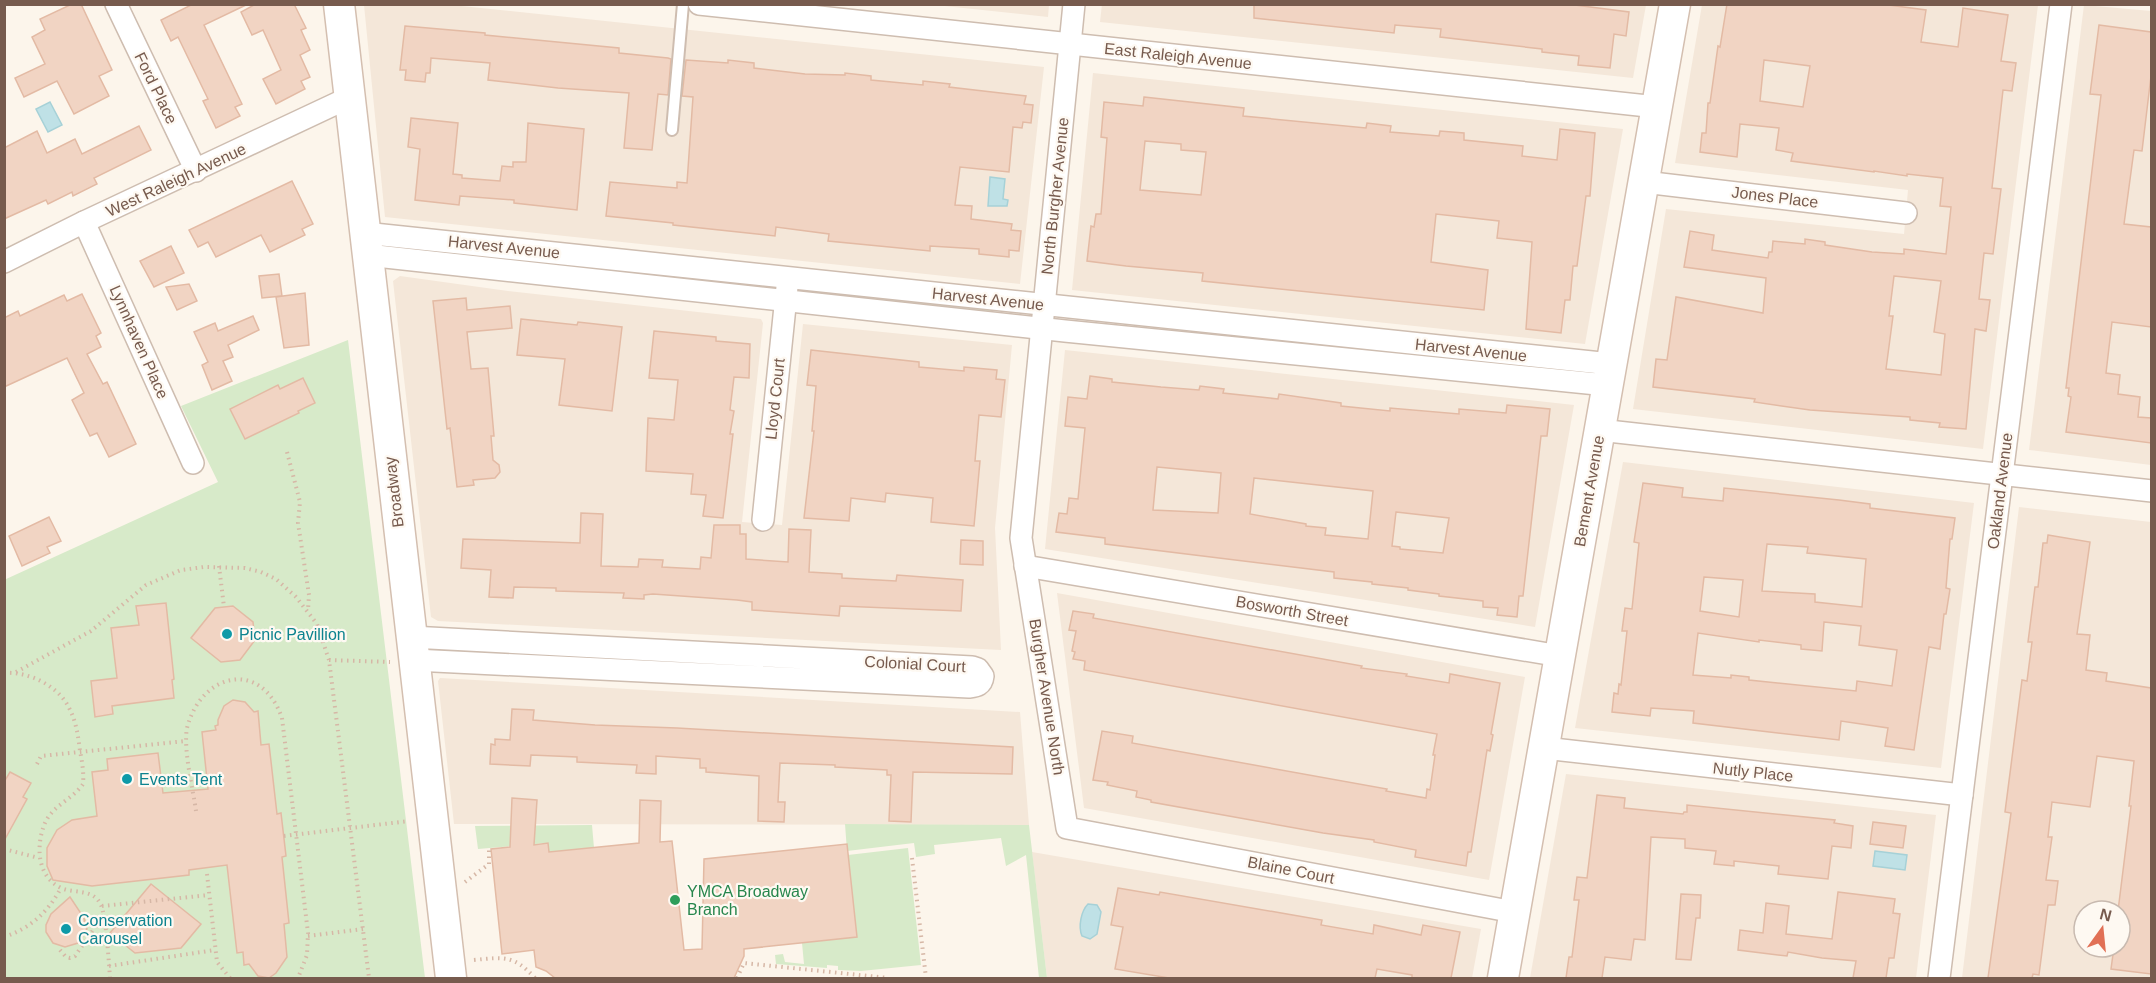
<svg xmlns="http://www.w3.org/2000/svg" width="2156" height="983" viewBox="0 0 2156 983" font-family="Helvetica,sans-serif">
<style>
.residential{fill:#f4e7d9;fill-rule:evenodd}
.green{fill:#d7eac9}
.water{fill:#bfe1e6;stroke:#a6d1d7;stroke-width:1.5}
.building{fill:#f1d4c3;stroke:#e3baa4;stroke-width:1.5;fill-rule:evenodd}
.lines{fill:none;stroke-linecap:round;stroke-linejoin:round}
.lane-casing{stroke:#cebdb0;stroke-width:14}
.street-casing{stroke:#cebdb0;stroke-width:24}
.secondary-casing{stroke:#d4bfb0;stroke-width:33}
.path{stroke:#d6b7a6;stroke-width:4;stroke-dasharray:1.5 4.5;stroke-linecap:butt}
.lane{stroke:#fff;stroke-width:10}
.street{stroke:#fff;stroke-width:21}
.secondary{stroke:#fff;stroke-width:30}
.culture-dot{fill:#0f9aa8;stroke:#fef9f2;stroke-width:2}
.leisure-dot{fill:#2e9e5b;stroke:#fef9f2;stroke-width:2}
.labels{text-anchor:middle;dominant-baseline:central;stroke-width:4.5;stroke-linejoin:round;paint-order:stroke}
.street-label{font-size:16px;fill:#775b4e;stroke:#fef9f2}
.culture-label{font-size:16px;fill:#0d838f;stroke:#fef9f2;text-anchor:start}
.leisure-label{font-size:16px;fill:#27864d;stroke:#fef9f2;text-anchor:start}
</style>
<rect width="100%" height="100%" fill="#fcf5eb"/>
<g class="residential">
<path d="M1102 4 1646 5 1633 78 1100 22Z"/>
<path d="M364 5H452L1044 67 1020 284 385 217Z"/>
<path d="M935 5H1049L1048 17Z"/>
<path d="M1702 5H2038L1983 449 1633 409 1666 209 1904 234 1908 190 1675 163Z"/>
<path d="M2084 5 2151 11V465L2029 450Z"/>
<path d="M1093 73 1623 129 1585 344 1072 290Z"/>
<path d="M400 276 508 291 761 319 763 323 742 522 782 525 803 324 1012 345 995 528 1001 650 438 621 431 617 393 281Z"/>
<path d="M1065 350 1574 405 1535 627 1045 549Z"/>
<path d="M1623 462 1974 503 1941 768 1575 728Z"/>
<path d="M2019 507 2151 522V978H1962ZM2084 911H2120V947H2084Z"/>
<path d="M1057 593 1525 677 1489 880 1084 808Z"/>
<path d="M440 678 1020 712 1029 825 454 824 438 681Z"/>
<path d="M1566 774 1936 815 1916 978H1530Z"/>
<path d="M1032 852 1481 929 1472 978H1047Z"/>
</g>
<g class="green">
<path d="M809 289 992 309 993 313 808 293Z"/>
<path d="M348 340 425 978H5L4 580 218 482 181 406Z"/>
<path d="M845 824 1029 825 1047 978H1039L1026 855 1006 866 1001 838 934 845 935 854 916 857 914 843 847 851Z"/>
<path d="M592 825 594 848 549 852 547 843 478 849 475 826Z"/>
<path d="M908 848 921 965 861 971 838 970V966L827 965V968L776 964 775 955 783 954 785 962 804 964 802 943 857 937 848 855Z"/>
</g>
<g class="water">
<path d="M50 102 62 125 48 132 36 109Z"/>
<path d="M990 177 1005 179 1003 199 1008 200 1007 206H988Z"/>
<path d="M1875 851 1907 855 1905 870 1873 866Z"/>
<path d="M1088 904 1097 905 1101 912 1097 934 1090 939 1082 936C1078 927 1081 911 1088 904Z"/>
</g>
<g class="building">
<path d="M72 4H81L112 70 99 76 109 96 74 114 57 81 24 97 15 78 45 64 32 37 45 30 40 19Z"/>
<path d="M193 4H248L204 25 242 104 235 107 240 116 216 128 203 101 208 99 178 37 171 41 161 20Z"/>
<path d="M256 4H294L306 28 301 30 310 50 300 55 310 77 301 81 305 89 276 104 263 79 281 70 263 30 252 35 241 12Z"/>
<path d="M1254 4H1567L1629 12 1626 36 1614 34 1610 68 1578 65 1579 56 1542 52V49L1440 37 1441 29 1395 25 1394 33 1254 18Z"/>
<path d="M1727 4H1881L1926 10 1921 42 1958 47 1963 8 2008 15 2001 61 2016 63 2012 91 2003 90 1992 188 2001 189 1993 254 1984 253 1979 299 1990 300 1986 331 1975 329 1966 429 1939 427 1940 423 1910 420V417L1810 410 1754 402 1755 399 1653 387 1656 359 1667 360 1676 297 1763 313 1766 278 1684 267 1690 231 1714 235 1712 250 1768 258 1769 252H1772L1773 241 1805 244V239L1825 242V245L1872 252 1904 254V249L1946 254 1951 207 1940 206 1943 178 1907 174V176L1874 171V172L1791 161 1793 153 1776 150 1779 128 1740 124 1737 157 1700 152 1702 133H1706L1708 103H1710L1718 46 1720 47ZM1764 60 1810 66 1803 107 1760 101ZM1894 276 1941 281 1934 332 1945 334 1941 375 1886 369 1893 316H1889Z"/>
<path d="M2099 25 2151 32V76L2142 151 2134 150 2124 224 2151 227V327L2112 322 2106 373 2120 375 2118 394 2140 397 2138 417 2151 418V443L2066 432 2071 397 2068 396 2069 388H2066L2101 95 2090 94Z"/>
<path d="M405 26 485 33V35L619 48V53L668 58 671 59 668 95 658 94 652 150 624 148 629 93 558 88 488 80 490 63 431 58 430 73H426L425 82 405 80 406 70H400Z"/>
<path d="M686 60 728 63V60L754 63V68L805 74 845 75V73L871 76V80L923 85V81L950 84 949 87 1026 96 1024 104 1033 105 1031 123 1023 122 1022 128 1013 127 1009 172 960 167 955 205 972 206 971 219 1012 224 1011 230 1021 231 1019 251 1009 250V257L979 254V249L930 246V251L828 241 829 234 776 227 775 236 673 225V223L606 216 610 182 677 188V182L687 183 693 97 682 96Z"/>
<path d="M1144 97 1244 108 1243 116 1366 128 1367 123 1391 126 1390 132 1439 136 1440 131 1464 133V140L1523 146 1522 156 1557 160 1560 129 1595 133 1590 196H1586L1577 266H1573L1570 300H1565L1561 333 1526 329 1532 242 1497 238 1499 221 1436 214 1431 262 1488 270 1484 310 1202 281 1203 273 1126 266 1087 261 1091 226 1094 227 1096 214H1101L1107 138 1101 137 1104 102 1143 106ZM1145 141 1181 144V150L1206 152 1201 195 1140 190Z"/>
<path d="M411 118 458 123 453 174 462 175V178L500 181 502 166 513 167V162H526L528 123 584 129 577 210 514 203V200L460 196 459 205 415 200 420 149 408 147Z"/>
<path d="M139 126 151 150 94 178 97 184 73 196 72 192 48 204 46 200 4 219V148L37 131 47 153 75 139 82 154Z"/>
<path d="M292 181 313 224 302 229 305 235 270 252 261 235 216 257 208 242 198 247 189 230Z"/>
<path d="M171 246 184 273 154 287 140 261Z"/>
<path d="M279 274 282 296 262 298 259 276Z"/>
<path d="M189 284 197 301 177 310 166 287Z"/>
<path d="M305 293 309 345 284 348 276 297Z"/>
<path d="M82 294 101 333 96 336 101 347 87 354 103 384 107 382 136 444 109 457 97 433 90 436 72 400 84 393 67 358 4 387V318L18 311 20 316 64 295 67 301Z"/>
<path d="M466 298 467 310 510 306 512 328 467 332 471 369 488 368 494 436H491L493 460 499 465 500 472 495 478 473 480 474 485 457 487 450 428 447 429 433 301Z"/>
<path d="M253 316 259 330 228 345 233 357 223 361 232 381 212 390 202 365 208 362 194 332 215 323 218 331Z"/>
<path d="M521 319 577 325 578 322 622 327 612 411 559 405 565 359 517 355Z"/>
<path d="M654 331 716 337V341L750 344 749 378 734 377 730 410 734 411 730 434H733L723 518 703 516 706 495 691 494 693 474 646 471 648 418 674 420 678 380 649 378Z"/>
<path d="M811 350 919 362V367L964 371V367L997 370 996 379 1005 380 1001 417 979 415 975 461H980L974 526 931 522 933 498 886 493 885 502 851 498 849 521 804 518 814 431H812L816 386 807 385Z"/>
<path d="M1090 376 1112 379V382L1161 387 1199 390 1200 386 1224 389 1223 393 1278 399 1279 394 1341 403V406L1390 411V408L1459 414V409L1506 413 1507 405 1550 409 1547 436H1541L1523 596H1519L1517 617 1497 615 1498 608 1483 607V601L1439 596V594L1408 590V588L1372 584V582L1334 578V572L1105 544V538L1056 532 1059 513 1067 514 1069 498 1078 499 1085 428 1065 426 1068 397 1087 399ZM1157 467 1221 473 1218 513 1153 510ZM1254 478 1373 491 1368 539 1325 535 1326 528 1306 526V524L1250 514ZM1396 512 1449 518 1443 553 1400 549V547L1392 546Z"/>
<path d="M303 378 315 403 298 411 299 413 245 439 230 409 278 385 280 389Z"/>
<path d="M1643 483 1683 488 1682 497 1723 501 1724 488 1839 500 1870 504V508L1955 518 1952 539H1950L1946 588 1950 589 1946 614H1944L1940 649 1929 647 1914 750 1885 746 1888 728 1841 721 1839 740 1693 723 1694 711 1651 708 1650 716 1612 712 1614 693 1618 694 1619 684 1621 685 1627 631H1622L1625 608 1632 609 1639 543 1634 542ZM1767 544 1808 547 1807 553 1866 559 1862 607 1815 602V594L1762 591ZM1704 577 1743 580 1739 617 1700 611ZM1824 622 1861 626 1859 645 1897 650 1892 686 1857 681 1856 691 1749 680V677L1731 675V678L1693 675 1698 633 1759 642V640L1801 645V649L1822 651Z"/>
<path d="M581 513 603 514 601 566 638 567 639 559 663 560 662 567 700 569 701 557 711 558 714 525H740V534H746V559L788 562 789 529 811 530 809 572 842 574V578L896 581 897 575 963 580 961 611 840 606 839 616 752 610V602L737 600 653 594 644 595V599L623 598 624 593 556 591V588L514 587 513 598 489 597 491 570 461 568 463 539 580 543Z"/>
<path d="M49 517 61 541 47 547 50 553 22 566 9 536Z"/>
<path d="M2048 535 2090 542 2077 634 2090 635 2086 670 2107 673 2106 681 2151 688V974L2111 969 2114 947H2120V911H2118L2131 806H2129L2134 761 2097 756 2090 807 2052 802 2048 837H2052L2046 880 2058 881 2055 905H2048L2039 975 2033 974 2032 978H1988L2011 813 2005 812 2022 680 2027 681 2032 642H2028L2035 587H2038L2043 543H2047Z"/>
<path d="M961 540 983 541V565L960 564Z"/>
<path d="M166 603 174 679 172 680 174 698 112 706 113 714 95 717 91 681 117 678 111 628 139 625 136 606Z"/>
<path d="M233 606 253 622 255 640 240 660 221 662 191 638 215 608Z"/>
<path d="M1073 611 1094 614 1093 618 1362 666 1361 668 1407 674 1406 676 1449 683 1450 674 1500 683 1491 734 1493 735 1490 751 1487 750 1471 852H1468L1466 866 1415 857 1416 850 1374 842V840L1323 833 1151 802V800L1136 797 1137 791 1107 785 1108 782 1093 780 1102 731 1133 736 1132 743 1387 789 1386 791 1426 798 1427 789 1430 790 1435 755H1433L1437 734 1084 670 1085 661 1073 659 1075 652 1072 651 1076 631 1069 630Z"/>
<path d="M233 700 245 702 254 712 258 711 261 745 269 744 277 814 281 813 286 856 282 857 289 923 284 924 287 957 276 973 269 978 258 976 249 964 244 965 243 952 237 953 227 865 189 870V875L92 886 53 880 47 866V848L57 830 72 820 97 816 92 772 108 770 107 759 158 753 163 793 208 789 202 732 216 730 215 726 218 725V720L224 706Z"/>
<path d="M512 709 534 710 533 720 595 725 677 728 1013 747 1012 774 913 772 911 822 889 821 891 775H887V770L835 767V765L780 763 778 802H785L784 822 758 821 759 776 706 772V768H700V759L656 756V774L636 773 637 765 577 762V757L531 755 530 766 490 764 491 744 495 745V739L510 740Z"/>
<path d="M10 772 31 783 23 797 27 799 4 841V782Z"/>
<path d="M1597 795 1625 798 1624 808 1683 814 1684 812H1687V805L1835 820 1834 823 1853 826 1851 848 1832 846 1828 879 1778 874 1779 866 1734 861V866L1714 864 1716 851 1685 848V839L1651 837 1645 940 1634 939 1631 960 1605 957 1602 978H1566L1569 957H1572L1579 900H1574L1577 877 1587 878Z"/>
<path d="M512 798 537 800 534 845 548 843 549 852 639 843 640 800 661 801 660 842 672 841 684 950 702 949 704 859 847 844 857 937 744 949V956L734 978H555L546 971 536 967 534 950 502 954 491 849 510 847Z"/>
<path d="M1873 822 1906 826 1903 848 1870 844Z"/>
<path d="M151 884 201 924 181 948 135 953 110 933Z"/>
<path d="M1118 888 1159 895 1160 892 1287 914 1322 920 1321 925 1373 934 1374 925 1421 935 1423 925 1460 932 1451 978H1412V975L1377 969 1375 978H1169L1115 969 1123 927 1111 925Z"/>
<path d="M1838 892 1895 899 1893 913 1900 914 1894 958H1889L1886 978H1853L1856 961 1822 958 1788 952 1787 956 1738 950 1740 930 1763 933 1766 903 1789 906 1786 934 1832 939Z"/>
<path d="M1681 894 1701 895 1700 918H1696L1691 960 1676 959Z"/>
<path d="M70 897 84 918 87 929 78 943 65 947 53 943 46 932V925L51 914Z"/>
</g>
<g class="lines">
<defs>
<path id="lane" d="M672 130 683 4"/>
<g id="street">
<path d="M116 4 196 171"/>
<path d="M699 4 1657 107"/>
<path d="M1074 4 1021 538 1067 828 1514 912"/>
<path d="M1644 182 1906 213"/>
<path d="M84 222 193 463"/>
<path d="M364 233 1611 364"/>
<path d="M367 255 1065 331 1607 385"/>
<path d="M4 262 84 222 348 98"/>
<path d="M1599 430 2152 491"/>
<path d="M763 520 787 287"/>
<path d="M1025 566 1560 656"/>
<path d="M411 637 972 667 978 669 983 676C982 685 977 686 969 687L414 660"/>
<path d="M1544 748 1962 795"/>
<path d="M1939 978 2061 4"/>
</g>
<g id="secondary">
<path d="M339 4 451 978"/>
<path d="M1503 978 1675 4"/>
</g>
</defs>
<use href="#lane" class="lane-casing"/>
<use href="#street" class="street-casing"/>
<use href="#secondary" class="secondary-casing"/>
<g class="path">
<path d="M287 452 300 502 298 523 309 595 308 610"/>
<path d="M219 566 224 607"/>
<path d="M329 660 390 662"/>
<path d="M16 672 91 631 146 585 181 570 204 567 245 568 261 572 276 579 296 597 317 624 329 660 369 978"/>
<path d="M4 673C27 671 57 685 68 706 76 720 78 735 80 751 82 761 84 773 83 784 73 799 53 805 45 823 36 844 36 876 61 888 75 894 93 888 101 905 106 916 109 964 110 978"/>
<path d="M37 764 41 756 186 741"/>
<path d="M196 811C193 789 183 749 187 728 201 673 261 658 282 718L308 933 307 955 298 978"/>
<path d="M284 836 409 821"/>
<path d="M4 849 39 858"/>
<path d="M912 858 926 978"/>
<path d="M207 874 217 962 230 978"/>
<path d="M465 882 489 864V847"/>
<path d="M102 906 209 895"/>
<path d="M308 936 363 929"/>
<path d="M4 937C31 928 48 912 61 888"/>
<path d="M60 950 66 957 70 958 75 956 103 916"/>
<path d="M474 960C504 957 514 955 535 978"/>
<path d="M109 966 215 950"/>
<path d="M737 978 744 963 888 978"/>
</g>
<use href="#lane" class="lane"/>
<use href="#street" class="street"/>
<use href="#secondary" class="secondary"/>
</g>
<g class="culture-dot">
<circle cx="227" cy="634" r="6"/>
<circle cx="127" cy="779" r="6"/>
<circle cx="66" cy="929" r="6"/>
</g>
<circle class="leisure-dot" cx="675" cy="900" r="6"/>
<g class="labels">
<g class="street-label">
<text transform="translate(1178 56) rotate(6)">East Raleigh Avenue</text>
<text transform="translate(156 88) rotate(64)">Ford Place</text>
<text transform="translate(176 180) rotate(-25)">West Raleigh Avenue</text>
<text transform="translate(1055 196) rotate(-84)">North Burgher Avenue</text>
<text transform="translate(1775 197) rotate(7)">Jones Place</text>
<text transform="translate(504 247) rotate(6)">Harvest Avenue</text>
<text transform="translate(988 299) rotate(6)">Harvest Avenue</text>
<text transform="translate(139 342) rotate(66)">Lynnhaven Place</text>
<text transform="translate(1471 350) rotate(6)">Harvest Avenue</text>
<text transform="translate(775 399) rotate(-84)">Lloyd Court</text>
<text transform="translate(1589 491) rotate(-80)">Bement Avenue</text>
<text transform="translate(2000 491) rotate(-83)">Oakland Avenue</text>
<text transform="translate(394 492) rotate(-97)">Broadway</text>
<text transform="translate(1292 611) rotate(10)">Bosworth Street</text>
<text transform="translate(915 664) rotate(3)">Colonial Court</text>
<text transform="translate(1047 697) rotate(81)">Burgher Avenue North</text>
<text transform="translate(1753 772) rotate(6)">Nutly Place</text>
<text transform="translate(1291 870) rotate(11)">Blaine Court</text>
</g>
<g class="culture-label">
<text x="239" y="634">Picnic Pavillion</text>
<text x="139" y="779">Events Tent</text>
<text x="78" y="920">Conservation<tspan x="78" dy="18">Carousel</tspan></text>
</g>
<g class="leisure-label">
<text x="687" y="891">YMCA Broadway<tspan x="687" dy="18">Branch</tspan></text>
</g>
</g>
<rect width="2156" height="983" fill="none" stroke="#775b4e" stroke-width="12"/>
<g transform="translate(2102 929) rotate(15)"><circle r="28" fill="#fef9f2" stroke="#c8bab0" stroke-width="1.5"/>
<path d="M0-4.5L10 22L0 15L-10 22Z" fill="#e17055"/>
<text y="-9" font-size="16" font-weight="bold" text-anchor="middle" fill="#775b4e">N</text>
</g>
</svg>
